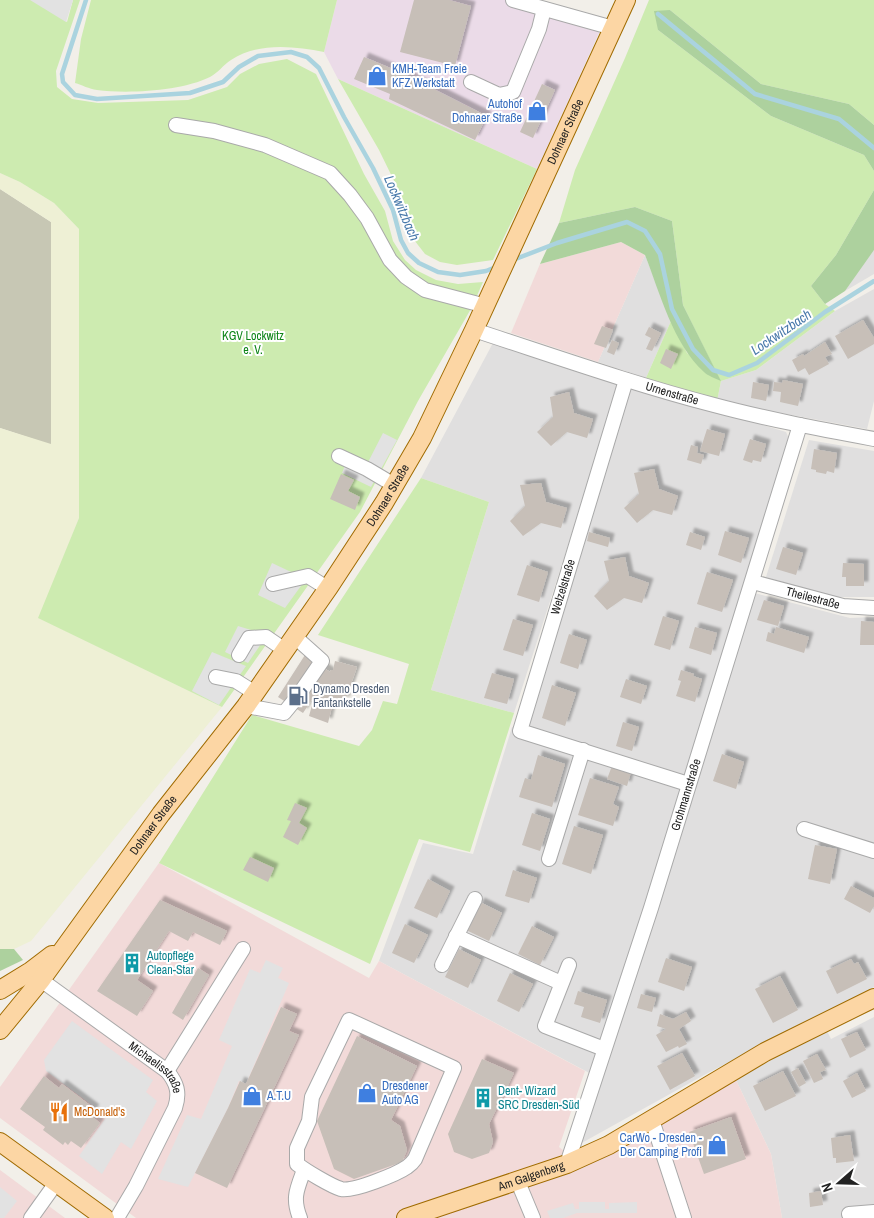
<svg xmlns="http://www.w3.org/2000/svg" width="874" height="1218" viewBox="0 0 874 1218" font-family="'Archivo Narrow',sans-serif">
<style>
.residential{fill:#e0dfdf}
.commercial{fill:#f2dad9}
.industrial{fill:#ebdbe8}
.construction{fill:#c7c7b4}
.farmland{fill:#eef0d5}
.grass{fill:#cdebb0}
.forest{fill:#add19e}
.parking{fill:#e2e2e2}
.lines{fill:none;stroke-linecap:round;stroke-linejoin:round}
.stream{stroke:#aad3df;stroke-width:4.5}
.building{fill:#c7bfb8;filter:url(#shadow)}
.minor-casing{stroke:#a9a9a9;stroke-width:16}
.major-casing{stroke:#a06b00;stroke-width:20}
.minor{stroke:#fff;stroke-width:14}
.major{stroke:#fcd6a4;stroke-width:18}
.labels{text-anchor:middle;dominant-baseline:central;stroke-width:4;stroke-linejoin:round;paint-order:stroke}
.shop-label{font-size:12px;fill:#366cbe;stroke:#fff;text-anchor:start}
.street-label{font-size:12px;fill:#222;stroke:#fff}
.park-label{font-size:12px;fill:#0c8416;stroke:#fff}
.service-label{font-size:12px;fill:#4e5e75;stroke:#fff;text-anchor:start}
.culture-label{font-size:12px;fill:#0d838f;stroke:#fff;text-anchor:start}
.food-label{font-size:12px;fill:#c56008;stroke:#fff;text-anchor:start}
.water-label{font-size:14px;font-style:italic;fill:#4a7aab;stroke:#fff}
</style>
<defs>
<filter id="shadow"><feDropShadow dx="4.5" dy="-4.5" stdDeviation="1" flood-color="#0004"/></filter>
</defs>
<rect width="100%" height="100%" fill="#f2efe9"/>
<g class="residential">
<path d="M874 250V274L845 291 864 263Z"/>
<path d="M645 255 671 321 646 378 598 362Z"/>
<path d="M874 289V401L867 429 717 401 721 381 756 370 835 311Z"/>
<path d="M494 341 621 381 514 713 431 690 489 502 421 478Z"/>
<path d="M628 384 786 432 791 443 687 781 524 730Z"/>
<path d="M809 440 874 451V597H833L766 577Z"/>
<path d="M754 593 850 618 874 617V987L706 1074 578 1145Z"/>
<path d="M512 727 681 787 595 1076 379 961 423 843 473 854Z"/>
<path d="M874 1017V1218H782L771 1154 736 1080 773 1059 827 1031 831 1039Z"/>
</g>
<g class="commercial">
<path d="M621 242 645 255 598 362 511 333 540 264Z"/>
<path d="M159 863 369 978 379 961 585 1071 559 1147 583 1166 648 1133 736 1080 771 1154 782 1218H136L0 1118V1087Z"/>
<path d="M0 1170 65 1218H0Z"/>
</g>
<path class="industrial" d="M337 0H513L600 31 537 169 338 79 324 52Z"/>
<path class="construction" d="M0 189 51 222V445L0 428Z"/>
<path class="farmland" d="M0 173 20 182 54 203 79 229V518L39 618 222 707 31 941 14 949H0V428L51 444V222L0 189Z"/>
<g class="grass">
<path d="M0 0H33L67 22 73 0H80L56 71 57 87 72 99 98 103 188 100 227 87 240 74 259 64 287 59 316 74 364 174 385 211 393 241 405 260 416 270 436 280 458 284 483 282 472 307 418 401 360 512 222 707 38 618 79 518V229L54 203 20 182 0 173Z"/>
<path d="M91 0H337L324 52C294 46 258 42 231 60 223 65 218 73 210 77 182 91 128 94 97 90 89 89 82 85 75 83L81 39Z"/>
<path d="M649 0H874V125L849 104 761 84 670 10 658 30 771 116 864 155 874 171V190L836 255 811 286 825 304 835 311 756 370 721 381 717 401 646 378 671 321 687 353 720 380 683 305 672 221 635 207 559 223 575 170 625 58Z"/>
<path d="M338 79 537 169 493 260 457 265 440 262 425 254 411 236 400 193 379 150Z"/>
<path d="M421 478 489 502 431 690 514 713 470 852 419 839 370 964 159 863 252 715 359 746 372 730 383 701 397 704 409 664 318 635Z"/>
</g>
<g class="forest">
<path d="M670 10 761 84 849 104 874 125V171L864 155 771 116 658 30 654 11Z"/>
<path d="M874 190V250L845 291 825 304 811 286 836 255Z"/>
<path d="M635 207 672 221 683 305 721 381C715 378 708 376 704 372 673 344 660 293 645 255L621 242 540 264 559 223Z"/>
<path d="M0 949H14L23 960 0 971Z"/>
</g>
<g class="parking">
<path d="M30 0H73L66 22Z"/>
<path d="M383 433 397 440 371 487 342 473 347 460 365 468Z"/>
<path d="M272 563 306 579 285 608 258 595Z"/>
<path d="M238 626 267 635 248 663 225 652Z"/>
<path d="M212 652 246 666 219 705 192 691Z"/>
<path d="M266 960 283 968 278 978 289 983 246 1084 239 1081 228 1108 188 1187 158 1179 187 1115 201 1119 232 1046 219 1040 250 969 260 973Z"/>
<path d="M72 1021 153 1080 146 1092 157 1101 131 1149 121 1142 102 1174 79 1156 107 1116 46 1071 44 1060Z"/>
<path d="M0 1187 17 1201 4 1218H0Z"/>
<path d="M579 1202H605V1209H609V1203L637 1202V1213H577L563 1218H550L547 1211 573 1203 575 1209H579Z"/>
</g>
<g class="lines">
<g class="stream">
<path d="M86 0 62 74 63 82 75 95 97 99 190 93 223 82 239 67 258 56 291 52 307 57 319 68 344 117 373 168 393 210 401 240 408 253 419 263 438 272 460 275 486 271 496 267"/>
<path d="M658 14 755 94 839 119 874 148"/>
<path d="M513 260 557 243 627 222 645 231 660 254 672 309 693 349 713 370 729 375 757 363 825 312 874 281"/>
</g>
</g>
<g class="building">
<path d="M414 0H449L471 6 455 66 400 52Z"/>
<path d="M364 57 400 72 487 116 475 140 389 99 390 94 354 79Z"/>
<path d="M542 84 555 90 533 138 520 132Z"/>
<path d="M863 320 874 338V344L848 359 835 336Z"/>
<path d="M602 326 613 330 606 348 594 344Z"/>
<path d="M649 327 661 333 652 351 646 349 651 338 645 335Z"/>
<path d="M612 340 619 343 614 355 607 352Z"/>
<path d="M825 342 832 354 825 357 829 364 809 375 805 368 798 372 792 360 803 354 804 356Z"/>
<path d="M666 349 678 354 671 369 660 363Z"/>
<path d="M783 380 803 384 798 406 780 402 781 392 773 391 774 382 782 383Z"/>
<path d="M753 382 769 385 766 401 751 398Z"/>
<path d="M569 392 574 413 593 419 587 438 567 432 551 446 537 432 553 417 550 397Z"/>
<path d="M707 429 725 434 719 456 700 451Z"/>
<path d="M750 439 766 444 761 462 753 460 752 463 743 460Z"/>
<path d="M691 445 698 447 697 453 704 455 701 464 687 460Z"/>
<path d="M814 449 837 453 834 473 827 471 826 474 816 472V470L811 469Z"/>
<path d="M654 469 659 489 678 496 672 515 653 510 637 523 624 508 639 494 634 473Z"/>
<path d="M341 474 354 480 348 491 360 497 355 510 330 499Z"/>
<path d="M541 483 546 502 567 508 561 528 541 523 523 536 510 521 525 506 520 485Z"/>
<path d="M725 531 749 538 741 563 718 555Z"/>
<path d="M589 532 610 538 608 547 587 541Z"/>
<path d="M690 532 705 537 701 550 686 545Z"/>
<path d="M783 547 803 553 796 575 776 569Z"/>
<path d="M625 557 629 576 649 583 642 603 624 598 607 610 594 596 609 581 604 561Z"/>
<path d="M843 563 864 564V586H846V577H842Z"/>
<path d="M527 565 548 572 539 602 517 595Z"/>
<path d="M707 572 733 580 722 612 697 604Z"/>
<path d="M764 600 784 606 778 626 757 620Z"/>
<path d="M663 616 679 621 670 650 654 645Z"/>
<path d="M513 619 533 625 523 656 503 650Z"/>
<path d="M861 621 874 622V645H860Z"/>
<path d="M695 627 717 633 711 655 689 648Z"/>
<path d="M776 627 809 637 804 653 766 641 768 632 774 634Z"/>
<path d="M569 634 587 640 578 669 560 663Z"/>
<path d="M305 655 330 672 331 670H333L335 661 357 667 345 701 334 698 328 723 309 716 314 698 318 699V697L315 695 303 713 278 697Z"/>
<path d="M681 670 694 674 693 676 702 679 695 702 676 696 681 681 678 680Z"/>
<path d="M492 673 514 679 507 704 484 698Z"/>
<path d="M626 679 647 686 641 704 620 697Z"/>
<path d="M552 685 576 693 565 726 542 718Z"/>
<path d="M623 722 639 727 632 751 616 746Z"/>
<path d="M722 754 744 762 736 789 713 781Z"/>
<path d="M538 755 565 764 552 807 519 797 525 778 531 780Z"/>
<path d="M612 766 631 772 627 786 607 779Z"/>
<path d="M590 778 619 787 613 804 619 807 613 826 578 815Z"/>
<path d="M295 803 307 808 299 823 307 828 298 845 283 837 291 821 287 820Z"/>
<path d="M532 813 550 819 540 851 522 845Z"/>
<path d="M574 826 603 835 591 874 562 864Z"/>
<path d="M815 845 837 849 830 884 808 879Z"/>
<path d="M250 857 274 868 268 882 243 870Z"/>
<path d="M513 870 537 878 529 903 505 896Z"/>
<path d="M428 879 450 891 437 918 414 908Z"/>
<path d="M851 886 874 898V906L870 913 844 899Z"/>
<path d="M160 900 227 931 220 945 193 932 188 941 169 931 137 980 153 991 137 1016 97 991Z"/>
<path d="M480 902 502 913 489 941 466 930Z"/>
<path d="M405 924 428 935 414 963 392 953Z"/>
<path d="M532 926 554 937 540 965 518 954Z"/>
<path d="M459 949 481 960 468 988 445 977Z"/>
<path d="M666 958 692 967 684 991 658 982Z"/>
<path d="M851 959 854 964 858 962 867 979 837 994 826 971Z"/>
<path d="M198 968 209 975 183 1020 172 1013Z"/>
<path d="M510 973 533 984 519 1012 497 1001Z"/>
<path d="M780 976 798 1010 773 1023 755 989Z"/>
<path d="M578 991 607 1000 600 1023 581 1017 584 1007 574 1004Z"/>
<path d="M641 994 656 998 652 1012 637 1008Z"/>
<path d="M281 1007 297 1014 289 1031 299 1035 227 1188 195 1173 228 1108 240 1081 246 1084Z"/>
<path d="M686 1012 691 1021 679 1029 687 1044 679 1048 678 1046 666 1052 656 1035 666 1029 657 1026 660 1014 673 1019Z"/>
<path d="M857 1032 866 1050 850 1058 841 1039Z"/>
<path d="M357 1036 417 1066 391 1120 400 1126 407 1150 402 1162 354 1179 334 1169 317 1121Z"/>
<path d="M682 1053 695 1076 670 1090 657 1066Z"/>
<path d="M817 1054 826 1070 820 1072 823 1079 814 1083 803 1061Z"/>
<path d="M482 1059 514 1073 489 1124 493 1142 489 1153 472 1159 454 1152 448 1134Z"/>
<path d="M798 1068 806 1083 799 1087 791 1072Z"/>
<path d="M783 1071 796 1096 765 1111 753 1086Z"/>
<path d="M857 1073 866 1091 852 1098 843 1081Z"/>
<path d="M44 1076 59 1088 62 1084 95 1109 90 1115 100 1123 81 1148 71 1141 68 1145 65 1142 63 1145 43 1130 45 1127 20 1109Z"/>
<path d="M731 1117 746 1159 704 1174 689 1132Z"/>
<path d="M850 1135 854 1161 836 1163V1158H833L831 1138Z"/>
<path d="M821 1191 823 1205 810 1207 809 1193Z"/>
</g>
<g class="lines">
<defs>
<g id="minor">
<path d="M513 0 613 28"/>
<path d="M471 82 499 95 513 92 539 29 544 9"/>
<path d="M176 125 214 131 265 145 330 173 350 195 367 218 390 260 406 277 425 290 486 306"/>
<path id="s1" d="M474 330C554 356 633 384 714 405 766 419 820 429 874 439"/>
<path d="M626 380 520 731 688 784"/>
<path d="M339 456 367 469 394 485"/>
<path id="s2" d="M753 582 843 606 874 608"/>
<path d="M273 584 308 576 327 588"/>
<path d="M239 655 249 638 266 637 285 650"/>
<path d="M216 677 236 681 255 693"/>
<path d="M246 706 284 713 298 696 322 661 294 636"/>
<path d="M804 829 874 851"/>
<path d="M549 859 583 750"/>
<path d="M456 936 561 983"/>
<path d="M442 965 475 899"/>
<path d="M569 965 545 1026 604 1049"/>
<path id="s3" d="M41 980 167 1071C177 1083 180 1093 175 1108L136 1186 117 1218"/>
<path d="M349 1020 454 1068 415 1159C413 1162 410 1165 407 1167 397 1174 353 1192 341 1189 331 1186 306 1171 297 1164V1148L309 1121 312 1097Z"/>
<path d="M167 1071 243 949"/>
<path d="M652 1120 684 1218"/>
<path id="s4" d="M567 1164 651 908 800 425"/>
<path d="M518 1182 533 1218"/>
<path d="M849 1214 874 1212"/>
<path d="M31 1218 56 1183"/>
<path d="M300 1218C292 1198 297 1189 304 1170"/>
</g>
<g id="major">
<path d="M0 990 31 971 52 955"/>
<path id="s5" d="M0 1030 41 980 161 814 246 706 329 587 384 503 422 438 474 330 626 0"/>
<path d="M0 1142 105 1218"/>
<path id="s6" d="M406 1218 567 1164 609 1145 765 1052 874 998"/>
</g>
</defs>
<use href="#minor" class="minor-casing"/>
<use href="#major" class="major-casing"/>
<use href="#minor" class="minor"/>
<use href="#major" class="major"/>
</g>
<defs>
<symbol id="shop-bare" viewBox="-9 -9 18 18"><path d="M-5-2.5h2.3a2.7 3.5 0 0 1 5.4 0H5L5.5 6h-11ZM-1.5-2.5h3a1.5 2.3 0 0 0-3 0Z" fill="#3f7fe0" stroke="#fff" stroke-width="2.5" paint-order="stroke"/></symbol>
<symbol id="fuel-bare" viewBox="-9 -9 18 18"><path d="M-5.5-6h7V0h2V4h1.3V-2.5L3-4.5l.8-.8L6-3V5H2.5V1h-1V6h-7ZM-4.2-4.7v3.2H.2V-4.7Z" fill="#5c6f8a" stroke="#fff" stroke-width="2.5" paint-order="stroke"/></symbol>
<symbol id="building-bare" viewBox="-9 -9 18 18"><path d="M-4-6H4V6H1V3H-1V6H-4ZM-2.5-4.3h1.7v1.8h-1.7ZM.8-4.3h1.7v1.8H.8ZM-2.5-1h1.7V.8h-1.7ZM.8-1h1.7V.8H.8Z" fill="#0f9aa8" stroke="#fff" stroke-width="2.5" paint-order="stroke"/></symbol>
<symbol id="restaurant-bare" viewBox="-9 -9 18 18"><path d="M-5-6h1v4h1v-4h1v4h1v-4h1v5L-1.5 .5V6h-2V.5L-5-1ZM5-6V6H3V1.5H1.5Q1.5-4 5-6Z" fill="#e8710a" stroke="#fff" stroke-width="2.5" paint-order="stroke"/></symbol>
</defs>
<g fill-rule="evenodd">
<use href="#shop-bare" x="363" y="62" width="28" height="28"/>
<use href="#shop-bare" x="523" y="97" width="28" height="28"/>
<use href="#fuel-bare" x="284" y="682" width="28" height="28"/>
<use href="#building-bare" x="118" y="949" width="28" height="28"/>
<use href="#shop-bare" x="353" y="1079" width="28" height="28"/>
<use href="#shop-bare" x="238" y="1082" width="28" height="28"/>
<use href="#building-bare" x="469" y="1084" width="28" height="28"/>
<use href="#restaurant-bare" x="45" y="1098" width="28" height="28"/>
<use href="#shop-bare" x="703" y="1131" width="28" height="28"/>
</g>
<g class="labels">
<g class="shop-label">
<text x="392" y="69">KMH-Team Freie<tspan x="392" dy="14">KFZ Werkstatt</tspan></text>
<text x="522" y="104" text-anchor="end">Autohof<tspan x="522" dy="14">Dohnaer Straße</tspan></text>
<text x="382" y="1086">Dresdener<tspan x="382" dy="14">Auto AG</tspan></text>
<text x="267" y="1096">A.T.U</text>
<text x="702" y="1138" text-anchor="end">CarWo - Dresden -<tspan x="702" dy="14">Der Camping Profi</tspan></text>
</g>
<g class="street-label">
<text stroke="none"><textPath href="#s5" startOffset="1066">Dohnaer Straße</textPath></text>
<text stroke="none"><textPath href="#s1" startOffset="208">Urnenstraße</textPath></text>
<text stroke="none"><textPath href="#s5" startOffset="661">Dohnaer Straße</textPath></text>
<text transform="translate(563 587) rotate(-73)">Welzelstraße</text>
<text stroke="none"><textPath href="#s2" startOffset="62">Theilestraße</textPath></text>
<text stroke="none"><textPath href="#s4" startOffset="388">Grohmannstraße</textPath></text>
<text stroke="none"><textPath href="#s5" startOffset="256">Dohnaer Straße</textPath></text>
<text stroke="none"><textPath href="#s3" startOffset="145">Michaelisstraße</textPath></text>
<text stroke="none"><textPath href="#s6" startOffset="132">Am Galgenberg</textPath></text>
</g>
<g class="park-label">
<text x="253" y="336">KGV Lockwitz<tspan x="253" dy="14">e. V.</tspan></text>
</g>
<g class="service-label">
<text x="313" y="689">Dynamo Dresden<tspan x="313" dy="14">Fantankstelle</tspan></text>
</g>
<g class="culture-label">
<text x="147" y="956">Autopflege<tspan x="147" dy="14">Clean-Star</tspan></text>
<text x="498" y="1091">Dent- Wizard<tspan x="498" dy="14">SRC Dresden-Süd</tspan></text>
</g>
<g class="food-label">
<text x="74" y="1112">McDonald's</text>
</g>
<g class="water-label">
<text transform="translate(402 208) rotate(67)">Lockwitzbach</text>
<text transform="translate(781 332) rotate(-34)">Lockwitzbach</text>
</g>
</g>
<g transform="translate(839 1183) rotate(250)" stroke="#ffffff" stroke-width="4" paint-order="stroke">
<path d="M0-4L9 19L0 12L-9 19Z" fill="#222222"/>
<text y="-8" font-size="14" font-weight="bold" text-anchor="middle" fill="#222222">N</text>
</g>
</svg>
